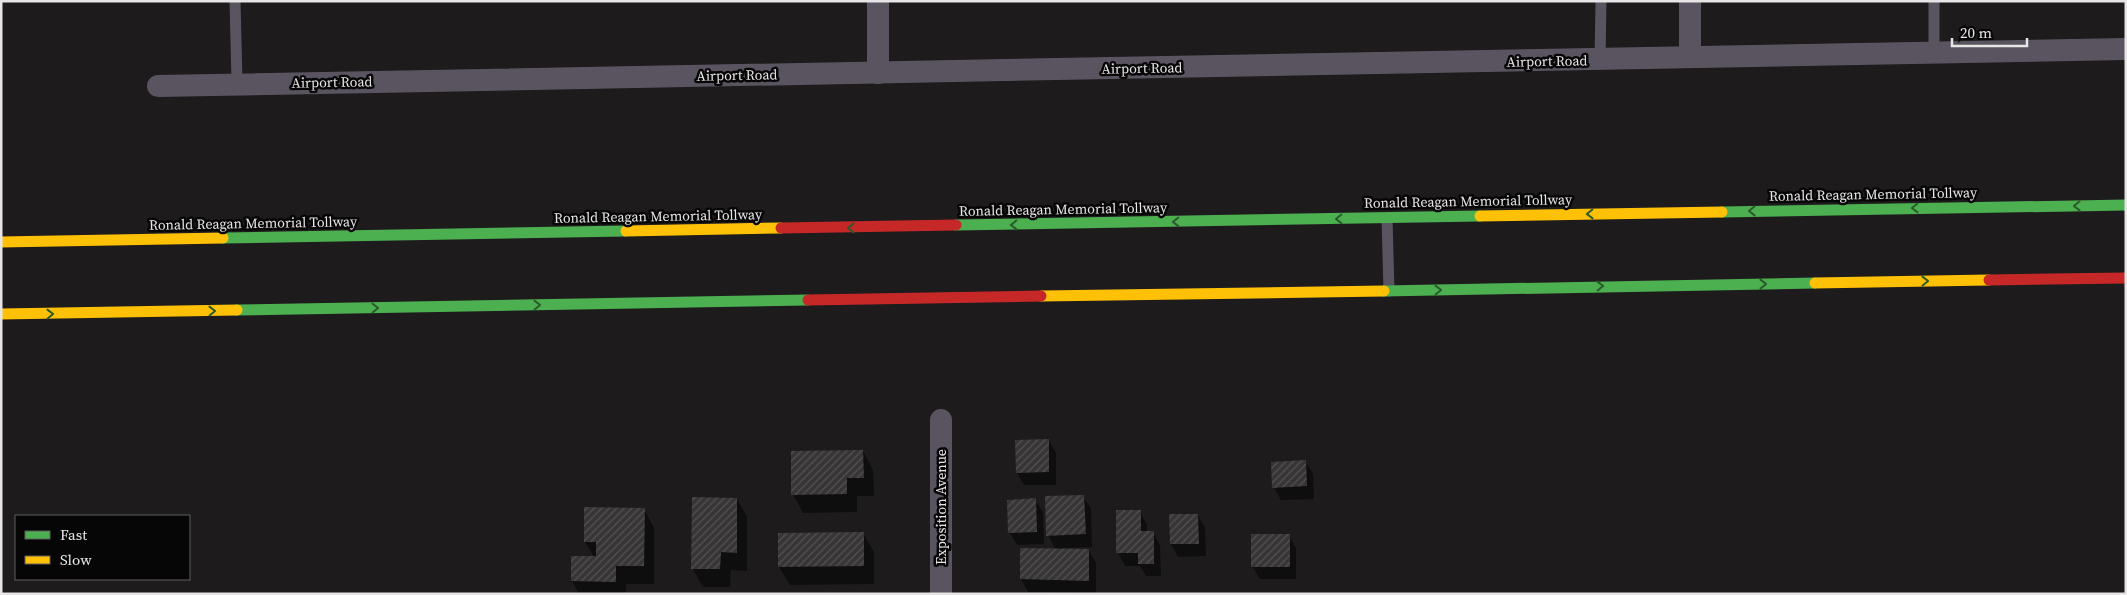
<svg xmlns="http://www.w3.org/2000/svg" width="2127" height="595" viewBox="0 0 2127 595" font-family="'Source Serif 4',serif">
<style>
.shadow{fill:#0007}
.building{fill:url(#building-hatch)}
.lines{fill:none;stroke-linecap:round;stroke-linejoin:round}
.lane{stroke:#5a5461;stroke-width:11}
.street{stroke:#5a5461;stroke-width:22}
.fast{stroke:#4caf50;stroke-width:11}
.slow{stroke:#ffc107;stroke-width:11}
.jam{stroke:#c62828;stroke-width:11}
.oneway{stroke:#2a5a2c}
.labels{text-anchor:middle;dominant-baseline:central;stroke-width:5;stroke-linejoin:round;paint-order:stroke}
.street-label{font-size:14px;fill:#e8e5e7;stroke:#070607}
</style>
<defs>
<pattern id="building-hatch" width="6" height="6" patternUnits="userSpaceOnUse" patternTransform="scale(1.25)"><rect width="6" height="6" fill="#373536"/><path d="M-1 1l2-2M0 6l6-6M5 7l2-2" fill="none" stroke="#545253"/></pattern>
</defs>
<rect width="100%" height="100%" fill="#1d1b1c"/>
<g class="shadow">
<path d="M1048 440 1056 453V485H1024L1017 473Z"/>
<path d="M863 451 873 470 874 496H857V512L803 513 793 494Z"/>
<path d="M1306 462 1313 474 1314 499 1281 500 1274 487Z"/>
<path d="M1083 496 1091 509 1092 547 1062 548V550L1089 551 1096 563V593L1028 592 1021 579 1056 550 1048 535Z"/>
<path d="M737 499 747 517V571L731 570 730 587H703L693 569Z"/>
<path d="M1035 500 1043 512 1044 544 1017 545 1010 533Z"/>
<path d="M644 509 654 528V584H626V594H579L572 581V557H594L585 542Z"/>
<path d="M1118 512H1140L1147 525V532H1153L1160 545 1161 576H1146L1140 566H1125L1118 553Z"/>
<path d="M1198 515 1205 528 1206 556 1178 557 1171 544Z"/>
<path d="M863 533 874 552V584L790 585 779 567Z"/>
<path d="M1289 536 1296 548V579H1260L1252 566Z"/>
</g>
<g class="building">
<path d="M1049 439V472L1016 473 1015 440Z"/>
<path d="M863 450 864 478H847V494L791 495V451Z"/>
<path d="M1306 460 1307 486 1272 488 1271 462Z"/>
<path d="M1084 495 1086 534 1046 536 1045 496Z"/>
<path d="M692 497 737 498V553L721 552 720 569H691Z"/>
<path d="M1036 498 1037 532 1008 533 1007 500Z"/>
<path d="M584 507 645 508 644 566H616V582L571 581V556H596V542H584Z"/>
<path d="M1116 510H1141V531H1154V564H1138V553H1116Z"/>
<path d="M1169 514H1198L1199 544H1170Z"/>
<path d="M864 532V566L778 567V533Z"/>
<rect x="1251" y="534" width="39" height="33"/>
<path d="M1020 548 1089 549V581L1020 579Z"/>
</g>
<g class="lines">
<g class="lane">
<path d="M235 1 237 83"/>
<path d="M1934 1V54"/>
<path d="M1600 60 1601 1"/>
<path d="M1387 218 1389 291"/>
</g>
<g class="street">
<path d="M878 1V73"/>
<path d="M1690 1V57"/>
<path d="M158 86 2126 49"/>
<path d="M941 420V594"/>
</g>
<g class="fast">
<path d="M1722 212 2126 205"/>
<path d="M956 225 1480 216"/>
<path d="M223 238 626 231"/>
<path d="M1384 291 1815 283"/>
<path d="M237 310 808 300"/>
</g>
<g class="slow">
<path d="M1480 216 1722 212"/>
<path d="M626 231 781 228"/>
<path d="M1 242 223 238"/>
<path d="M1815 283 1989 280"/>
<path d="M1041 296 1384 291"/>
<path d="M1 314 237 310"/>
</g>
<g class="jam">
<path d="M781 228 956 225"/>
<path d="M1989 280 2126 278"/>
<path d="M808 300 1041 296"/>
</g>
</g>
<defs><path id="oneway-chevron" d="M-2-3.5L2.5 0L-2 3.5" fill="none" stroke-width="1.6" stroke-linecap="round" stroke-linejoin="round" transform="scale(1.25)"/></defs>
<g class="oneway">
<use href="#oneway-chevron" transform="translate(2077 206) rotate(179)"/>
<use href="#oneway-chevron" transform="translate(1915 208) rotate(179)"/>
<use href="#oneway-chevron" transform="translate(1752 211) rotate(179)"/>
<use href="#oneway-chevron" transform="translate(1590 214) rotate(179)"/>
<use href="#oneway-chevron" transform="translate(1339 219) rotate(179)"/>
<use href="#oneway-chevron" transform="translate(1176 222) rotate(179)"/>
<use href="#oneway-chevron" transform="translate(1014 225) rotate(179)"/>
<use href="#oneway-chevron" transform="translate(851 228) rotate(179)"/>
<use href="#oneway-chevron" transform="translate(1925 281) rotate(-1)"/>
<use href="#oneway-chevron" transform="translate(1763 284) rotate(-1)"/>
<use href="#oneway-chevron" transform="translate(1600 286) rotate(-1)"/>
<use href="#oneway-chevron" transform="translate(1438 290) rotate(-1)"/>
<use href="#oneway-chevron" transform="translate(537 305) rotate(-1)"/>
<use href="#oneway-chevron" transform="translate(375 308) rotate(-1)"/>
<use href="#oneway-chevron" transform="translate(212 311) rotate(-1)"/>
<use href="#oneway-chevron" transform="translate(50 314) rotate(-1)"/>
</g>
<g class="labels">
<g class="street-label">
<text transform="translate(1547 61) rotate(-1)">Airport Road</text>
<text transform="translate(1142 68) rotate(-1)">Airport Road</text>
<text transform="translate(737 75) rotate(-1)">Airport Road</text>
<text transform="translate(332 82) rotate(-1)">Airport Road</text>
<text transform="translate(1873 194) rotate(-1)">Ronald Reagan Memorial Tollway</text>
<text transform="translate(1468 201) rotate(-1)">Ronald Reagan Memorial Tollway</text>
<text transform="translate(1063 209) rotate(-1)">Ronald Reagan Memorial Tollway</text>
<text transform="translate(658 216) rotate(-1)">Ronald Reagan Memorial Tollway</text>
<text transform="translate(253 223) rotate(-1)">Ronald Reagan Memorial Tollway</text>
<text transform="translate(941 507) rotate(-90)">Exposition Avenue</text>
</g>
</g>
<rect width="2127" height="595" fill="none" stroke="#e8e5e7" stroke-width="5"/>
<rect x="15" y="515" width="175" height="65" fill="#070607" stroke="#615f61"/>
<rect x="25" y="531" width="25" height="8" fill="#4caf50" stroke="#615f61"/>
<text x="60" y="540" font-size="15" fill="#e8e5e7">Fast</text>
<rect x="25" y="556" width="25" height="8" fill="#ffc107" stroke="#615f61"/>
<text x="60" y="565" font-size="15" fill="#e8e5e7">Slow</text>
<path d="M1952 38v8h75v-8" fill="none" stroke="#e8e5e7" stroke-width="2.5"/>
<text x="1960" y="38" font-size="15" fill="#e8e5e7" stroke="#070607" stroke-width="4" paint-order="stroke">20 m</text>
</svg>
